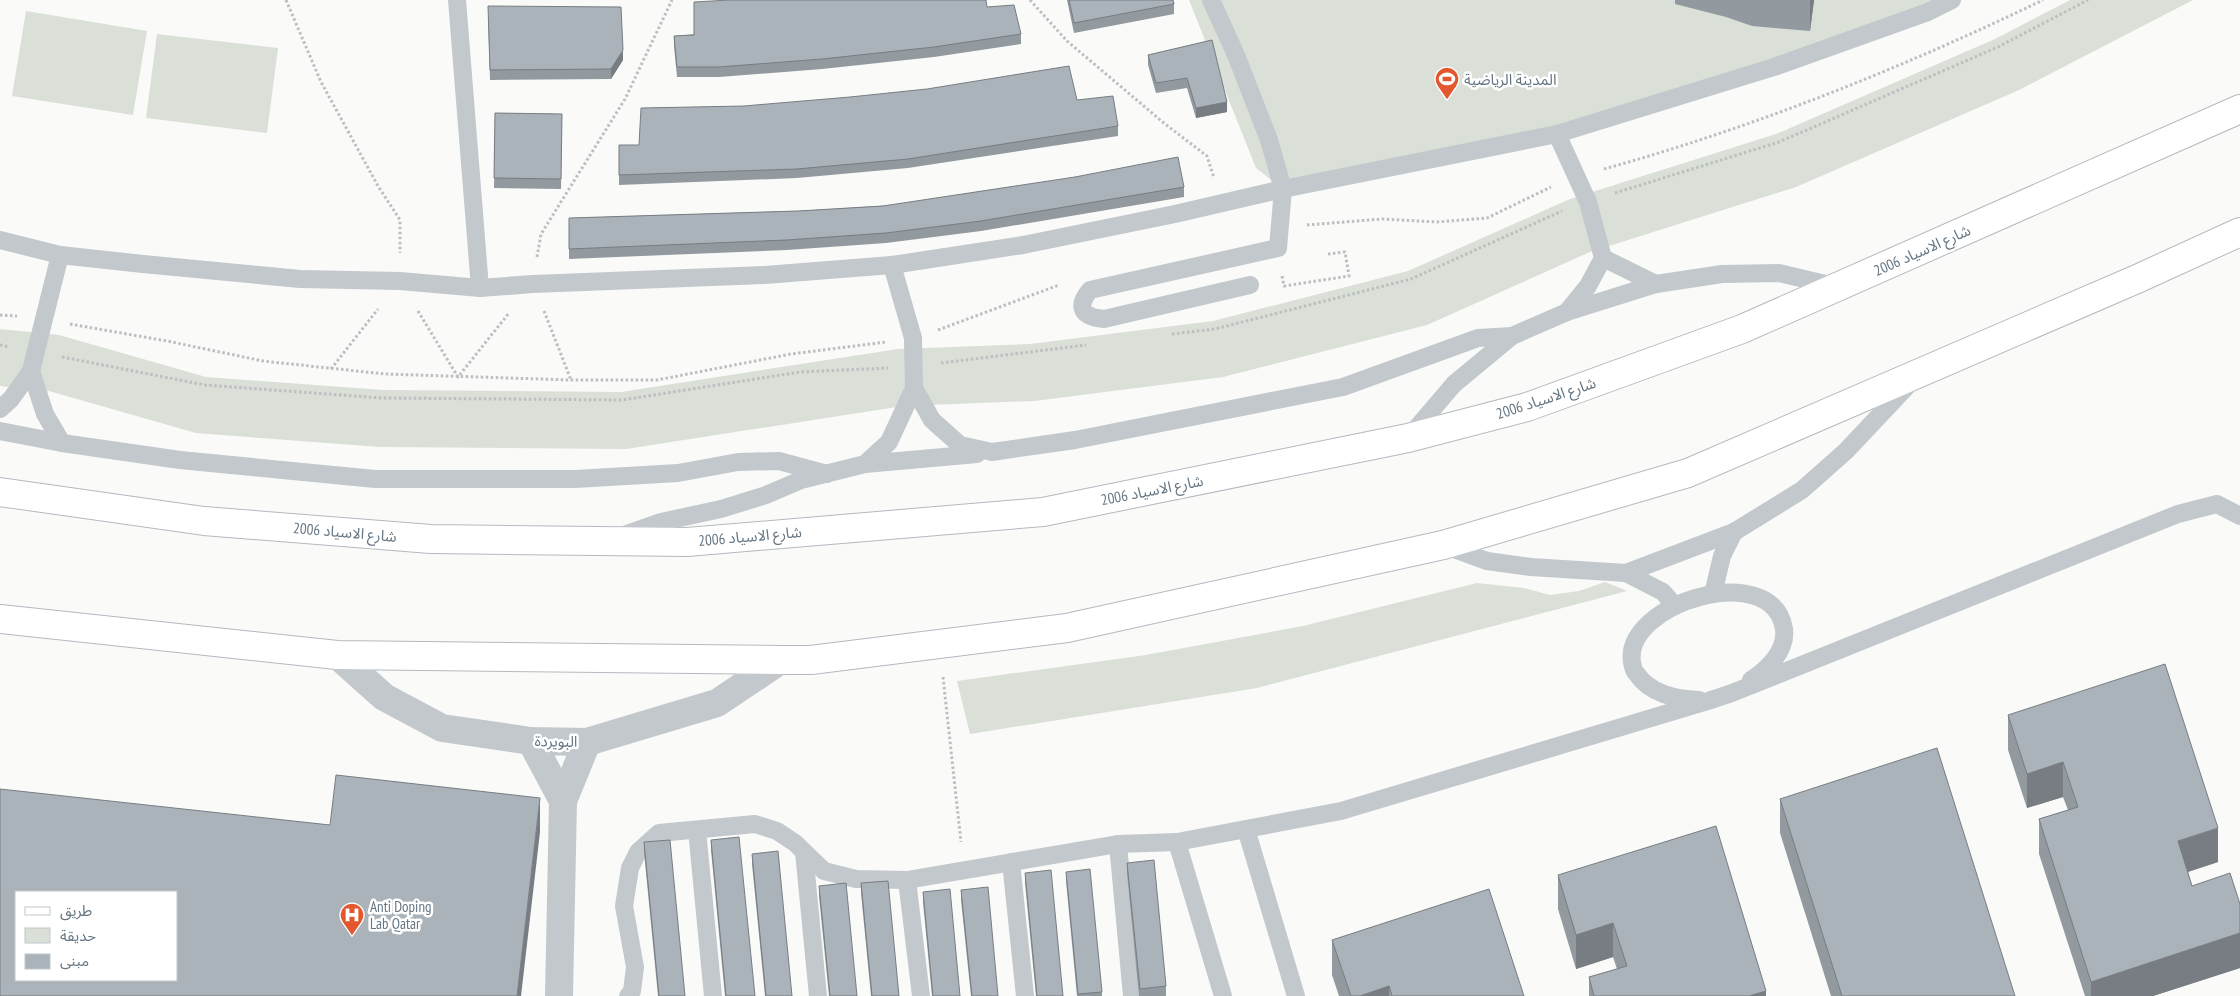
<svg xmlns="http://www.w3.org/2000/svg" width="2240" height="996" viewBox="0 0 2240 996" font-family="'PT Sans Narrow','Noto Sans Arabic',sans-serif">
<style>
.green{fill:#dadfd7}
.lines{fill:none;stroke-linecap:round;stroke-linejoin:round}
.secondary-casing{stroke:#b3babf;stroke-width:30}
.path{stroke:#bbbfc2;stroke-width:3;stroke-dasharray:2.5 2.5;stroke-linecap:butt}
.service{stroke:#c3c8cc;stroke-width:18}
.minor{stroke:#c3c8cc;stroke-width:28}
.secondary{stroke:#fff;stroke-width:28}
.wall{fill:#929a9f}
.shaded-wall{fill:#777d82}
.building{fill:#aab3b9;stroke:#777d82;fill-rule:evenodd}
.labels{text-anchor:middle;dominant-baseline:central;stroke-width:5;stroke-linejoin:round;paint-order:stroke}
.poi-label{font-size:15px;fill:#657683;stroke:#fff;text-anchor:start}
.street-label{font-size:15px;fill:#657683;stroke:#fff}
</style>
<rect width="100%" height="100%" fill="#fafaf8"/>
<g class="green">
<path d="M1189 0H1952L1557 134 1283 189 1256 168Z"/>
<path d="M2070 0H2193L2019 90 1796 187 1590 252 1427 325 1223 377 1034 401 903 406 626 449 380 447 196 433 49 391 0 386V329L59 335 206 377 383 390 621 392 898 349 1030 344 1213 321 1408 271 1570 199 1776 134 1995 39Z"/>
<path d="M26 11 147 31 133 115 12 96Z"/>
<path d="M157 34 278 48 267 133 146 118Z"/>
<path d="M1605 582 1627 591 1257 688 970 734 957 681 1146 655 1303 626 1477 583 1524 588 1550 595 1579 591Z"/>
</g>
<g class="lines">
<defs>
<g id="secondary">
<path d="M0 492 204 521 431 539 687 542 1043 512 1408 438 1527 407 1742 329 2240 109"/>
<path d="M0 619 337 655 781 660H811L1067 628 1443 545 1688 473 2137 279 2240 232"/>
</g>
</defs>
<use href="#secondary" class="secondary-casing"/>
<g class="path">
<path d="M286 0 321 82 378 186 400 220V253"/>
<path d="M1030 0 1067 41 1165 124 1207 156 1214 178"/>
<path d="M1604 169C1755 127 1902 68 2043 0"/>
<path d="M1615 193 1779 142 1998 47 2088 0"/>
<path d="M1307 225 1382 219 1437 222 1487 218 1551 187"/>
<path d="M537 257 541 234 625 99 672 0"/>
<path d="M1282 276 1284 286 1349 276 1345 252 1328 254"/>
<path d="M418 311 458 377 509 313"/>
<path d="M544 311 571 380"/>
<path d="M0 315 17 316"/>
<path d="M70 324 167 341 263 361 385 374 571 380H657L791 354 886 342"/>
<path d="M938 330 1059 285"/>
<path d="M1172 334 1215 329 1411 279 1562 211"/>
<path d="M0 345 9 347"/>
<path d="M62 357 205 385 382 398 622 400 800 372 888 368"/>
<path d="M941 363 1086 345"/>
<path d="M331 369 378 309"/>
<path d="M943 677 961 842"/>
</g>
<g class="service">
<path d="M457 0 480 288"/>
<path d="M1211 0 1236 55 1269 140 1283 189 1278 248 1090 290C1075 308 1083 317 1104 319L1250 285"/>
<path d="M1557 134 1588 202 1603 258 1588 286 1567 312"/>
<path d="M0 240 60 255 143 264 300 279 400 281 480 288 533 284 765 275 892 265 1023 245 1175 214 1283 189 1557 134 1774 67 1928 12 1952 0"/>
<path d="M1603 258 1656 284"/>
<path d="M31 371 45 414 62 443 180 460 375 479H575L678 473 738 462 779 461 827 474"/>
<path d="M914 388 932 420 960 445 992 452 1075 440 1343 387 1478 338 1512 336"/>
<path d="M0 409 11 399 31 371 60 255"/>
<path d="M0 431 62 443"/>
<path d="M1408 438 1454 384 1512 336 1567 312 1656 284 1722 274 1779 273 1838 287"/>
<path d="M865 464 977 454"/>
<path d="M624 535 661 522 721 509 766 495 801 480 865 464 889 442 914 388 913 338 892 265"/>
<path d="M1443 545 1487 561 1531 567 1626 573 1663 592 1675 606"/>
<path d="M1626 573 1734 532"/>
<path d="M1713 594 1722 556 1734 532 1802 490 1846 451 1911 382"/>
<path d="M1699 700C1675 699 1650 694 1636 673 1633 670 1633 666 1632 662 1623 603 1773 558 1784 629 1787 650 1768 669 1751 680"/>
<path d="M1246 829 1296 996"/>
<path d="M697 830 713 996"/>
<path d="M1118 844 1132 996"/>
<path d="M804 852 818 996"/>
<path d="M1011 862 1025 996"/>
<path d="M907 880 921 996"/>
<path d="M628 996 632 991 635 967 624 906 630 868 638 852 659 833 755 824 777 831 795 843 824 871 856 879 907 880 1118 844 1177 842"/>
<path d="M1223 996 1177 842 1341 811 1708 701 1732 693 2178 514 2217 504 2240 516"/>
</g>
<g class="minor">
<path d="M337 655 384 697 442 728 531 741 587 742 717 703 781 660"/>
<path d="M531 741 563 801 587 742"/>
<path d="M559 996 563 801"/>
</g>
<use href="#secondary" class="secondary"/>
</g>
<g class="wall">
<path d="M1067 0H1173L1174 4V14L1074 33Z"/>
<path d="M1675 0H1814L1810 31 1752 26 1726 17 1675 4Z"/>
<path d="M987 7 1021 34V44L934 57 822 69 719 77H677L674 46V36Z"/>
<path d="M488 16 623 60 611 79 490 80Z"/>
<path d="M1212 40 1227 112 1196 118 1187 88 1156 93 1148 65V55Z"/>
<path d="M1077 100 1118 126V136L908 168 797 178 619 185V145H639Z"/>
<path d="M495 113 562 114 561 189 494 188Z"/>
<path d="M1184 187V197L981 231 886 243 787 250 569 259V218L798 211Z"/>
<path d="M2008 715 2218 862 2188 872 2192 886 2240 904V968L2153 996H2085L2039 854V819L2068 810 2063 797 2027 808 2008 750Z"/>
<path d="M1780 799 2015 996H1831L1780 833Z"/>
<path d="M711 840 755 996H725L711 850Z"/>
<path d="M644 842 685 996H658L644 852Z"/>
<path d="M752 854 792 996H765L752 864Z"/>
<path d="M1127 863 1166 986V996H1139L1127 873Z"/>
<path d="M1066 872 1102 992V996H1077L1066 881Z"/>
<path d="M1025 873 1063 996H1036L1025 883Z"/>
<path d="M1558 875 1766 996H1589V977L1617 969 1613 957 1576 969 1558 909Z"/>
<path d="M861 883 899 996H871L861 893Z"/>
<path d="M819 886 857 996H829L819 896Z"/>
<path d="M961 890 998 996H971L961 900Z"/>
<path d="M923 892 960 996H932L923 902Z"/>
<path d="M1332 940 1524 996H1339L1332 975Z"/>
</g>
<g class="shaded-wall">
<path d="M1810 0H1814L1810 31Z"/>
<path d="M623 50V60L611 79V69Z"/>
<path d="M1227 102V112L1196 118V108Z"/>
<path d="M2063 762V797L2027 808V774Z"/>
<path d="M540 798V832L521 996H517Z"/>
<path d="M2218 828V862L2178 875V841Z"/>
<path d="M1613 923V957L1576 969V935Z"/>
<path d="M2240 933V968L2153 996H2091V982Z"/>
<path d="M1389 986V996H1360Z"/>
<path d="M1766 991V996H1749Z"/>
</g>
<g class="building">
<path d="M730 0H986L987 7 1014 5 1021 34 934 47 822 59 719 67H677L674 36 694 35V2Z"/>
<path d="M1069 0H1173L1174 4 1074 23Z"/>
<path d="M488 6 621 7 623 50 611 69 490 70Z"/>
<path d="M1212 40 1227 102 1196 108 1187 78 1156 83 1148 55Z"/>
<path d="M1069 66 1077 100 1113 96 1118 126 908 159 797 169 619 175V145H639L641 108 744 106 850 97 927 89Z"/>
<path d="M495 113 562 114 561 179 494 178Z"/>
<path d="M1178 157 1184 187 981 221 886 233 787 240 569 249V218L798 211 883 206 1075 177Z"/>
<path d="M2165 664 2218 828 2178 841 2192 886 2230 873 2240 904V933L2091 982 2039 819 2078 807 2063 762 2027 774 2008 715Z"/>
<path d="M1937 748 2015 996H1842L1780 799Z"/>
<path d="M336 775 540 798 517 996H0V789L330 825ZM16 892H176V980H16Z"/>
<path d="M1716 826 1766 991 1749 996H1594L1589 977 1627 966 1613 923 1576 935 1558 875Z"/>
<path d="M739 837 755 996H726L711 840Z"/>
<path d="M670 840 685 996H659L644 842Z"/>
<path d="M778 851 792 996H766L752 854Z"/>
<path d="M1154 860 1166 986 1140 989 1127 863Z"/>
<path d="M1090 869 1102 992 1078 994 1066 872Z"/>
<path d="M1051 870 1063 996H1037L1025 873Z"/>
<path d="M888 881 899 996H872L861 883Z"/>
<path d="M846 883 857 996H830L819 886Z"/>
<path d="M988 887 998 996H972L961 890Z"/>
<path d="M950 889 960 996H933L923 892Z"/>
<path d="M1489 889 1524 996H1392L1389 986 1360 996H1351L1332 940Z"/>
</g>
<defs>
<symbol id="stadium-pin" viewBox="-11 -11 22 30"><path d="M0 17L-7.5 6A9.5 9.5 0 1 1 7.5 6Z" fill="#e4572e" stroke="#fff"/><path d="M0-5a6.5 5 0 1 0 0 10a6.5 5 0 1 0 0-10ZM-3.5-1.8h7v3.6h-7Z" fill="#fff"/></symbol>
<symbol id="hospital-pin" viewBox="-11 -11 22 30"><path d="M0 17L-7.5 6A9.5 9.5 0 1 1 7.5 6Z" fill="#e4572e" stroke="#fff"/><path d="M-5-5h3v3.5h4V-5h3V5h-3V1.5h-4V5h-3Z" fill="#fff"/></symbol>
</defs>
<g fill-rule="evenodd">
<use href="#stadium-pin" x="1433" y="65" width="28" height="38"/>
<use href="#hospital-pin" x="338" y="901" width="28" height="38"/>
</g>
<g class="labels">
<g class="poi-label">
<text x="1464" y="79">المدينة الرياضية</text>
<text x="370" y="906">Anti Doping<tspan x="370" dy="17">Lab Qatar</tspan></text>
</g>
<g class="street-label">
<text transform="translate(1922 250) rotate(-24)">شارع الاسياد 2006</text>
<text transform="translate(1546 398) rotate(-18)">شارع الاسياد 2006</text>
<text transform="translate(1152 490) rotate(-11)">شارع الاسياد 2006</text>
<text transform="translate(345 532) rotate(5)">شارع الاسياد 2006</text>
<text transform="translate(750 536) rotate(-5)">شارع الاسياد 2006</text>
<text transform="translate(556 741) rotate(1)">البويردة</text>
</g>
</g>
<rect x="15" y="891" width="162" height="90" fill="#ffffff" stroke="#c1c8cd"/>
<rect x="25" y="907" width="25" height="8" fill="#ffffff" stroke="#c1c8cd"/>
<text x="60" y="916" font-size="15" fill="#657683">طريق</text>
<rect x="25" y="928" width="25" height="15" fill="#dadfd7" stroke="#c1c8cd"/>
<text x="60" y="941" font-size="15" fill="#657683">حديقة</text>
<rect x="25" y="954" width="25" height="15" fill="#aab3b9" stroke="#c1c8cd"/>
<text x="60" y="966" font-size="15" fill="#657683">مبنى</text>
</svg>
